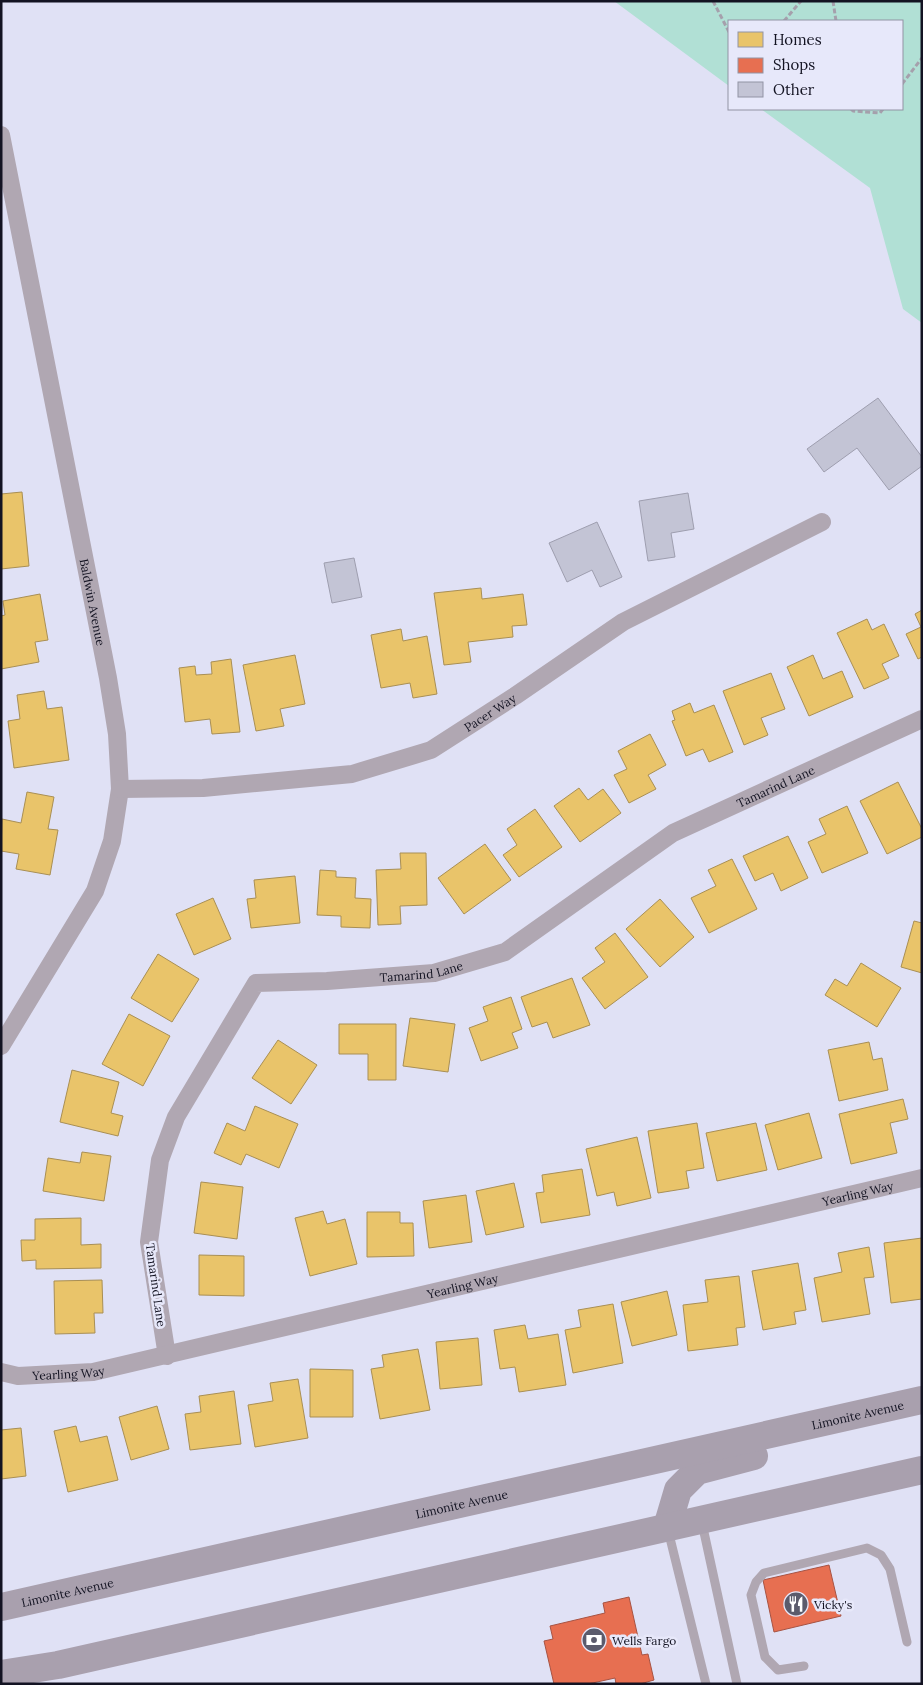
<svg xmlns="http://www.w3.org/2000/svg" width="923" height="1685" viewBox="0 0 923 1685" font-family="Lora,serif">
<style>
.green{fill:#b1e0d5}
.homes{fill:#e9c46a;stroke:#a98f54}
.shops{fill:#e76f51;stroke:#a75343}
.building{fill:#c3c4d5;stroke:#9e9eaf}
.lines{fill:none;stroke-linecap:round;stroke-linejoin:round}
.path{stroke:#a5a0ac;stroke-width:3;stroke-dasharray:5 2.5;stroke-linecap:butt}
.service{stroke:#b0a7b2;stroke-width:9}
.minor{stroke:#b0a7b2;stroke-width:18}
.primary{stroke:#a9a0ae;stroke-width:28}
.labels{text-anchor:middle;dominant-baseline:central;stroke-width:5;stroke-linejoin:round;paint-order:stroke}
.street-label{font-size:12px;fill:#131322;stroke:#e7e8fa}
.poi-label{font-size:12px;fill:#131322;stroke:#e7e8fa;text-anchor:start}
</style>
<rect width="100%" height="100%" fill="#e0e1f5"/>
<path class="green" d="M614 1H922V323L903 309 870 188 761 109H902V21H729V86Z"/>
<g class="homes">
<path d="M22 492 29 566 1 569V494Z"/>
<path d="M481 588 482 599 523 594 527 625 512 626 513 637 468 642 471 662 444 665 434 593Z"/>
<path d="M40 594 48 640 35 642 39 662 1 669V616L5 615 3 601Z"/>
<path d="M922 610V657L918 659 906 634 921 627 915 614Z"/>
<path d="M867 619 872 630 884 624 899 656 882 664 889 678 864 689 837 633Z"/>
<path d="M401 629 403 641 427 636 437 694 413 698 410 683 381 688 371 635Z"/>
<path d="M295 655 305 704 280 709 284 726 256 731 243 665Z"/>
<path d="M813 655 823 679 842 671 853 697 809 716 787 667Z"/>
<path d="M231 659 240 732 212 734 210 719 185 722 179 668 195 666 196 675 212 674 211 662Z"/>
<path d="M771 673 785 709 761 718 768 735 744 745 723 691Z"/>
<path d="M44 691 47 709 62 707 69 760 14 768 8 721 20 719 17 695Z"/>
<path d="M690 703 694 713 714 705 733 752 709 762 703 749 686 756 672 721 675 720 672 711Z"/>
<path d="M650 734 666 765 648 775 656 789 629 803 614 775 627 769 618 751Z"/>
<path d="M898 782 922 829V837L887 854 860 801Z"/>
<path d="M579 788 588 800 603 789 621 813 580 842 554 806Z"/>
<path d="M27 792 54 797 48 829 58 830 50 875 16 869 19 854 1 851 2 819 21 823Z"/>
<path d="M847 806 868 853 822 873 808 842 826 834 819 819Z"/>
<path d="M535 809 562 847 519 877 503 855 517 845 507 829Z"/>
<path d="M788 836 808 878 781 891 773 873 755 881 743 856Z"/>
<path d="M485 844 511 880 464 914 438 878Z"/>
<path d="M400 853H426L427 905 400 906 401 924 378 925 376 870 401 869Z"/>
<path d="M732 859 757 909 709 933 691 898 716 886 708 870Z"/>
<path d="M320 870 336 871V877L356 878 355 898 371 899 370 928 341 927V916L317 915Z"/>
<path d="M295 876 300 923 251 928 247 899 256 898 254 880Z"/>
<path d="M213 898 231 939 194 955 176 914Z"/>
<path d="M660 899 694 937 660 967 626 929Z"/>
<path d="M914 921 922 923V973L901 967Z"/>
<path d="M615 933 648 977 605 1009 582 978 605 962 595 948Z"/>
<path d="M158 954 199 979 172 1022 131 998Z"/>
<path d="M861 963 901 988 877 1027 825 995 835 979 847 986Z"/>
<path d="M572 978 590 1025 553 1038 547 1022 532 1027 521 997Z"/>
<path d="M511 997 522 1029 512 1033 518 1048 481 1061 469 1028 488 1021 483 1007Z"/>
<path d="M129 1014 170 1036 143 1086 102 1064Z"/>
<path d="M410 1018 455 1024 448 1072 403 1066Z"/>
<path d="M339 1024H396V1080H368V1054H339Z"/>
<path d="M278 1040 317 1065 291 1104 252 1078Z"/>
<path d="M869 1042 873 1060 882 1058 888 1090 839 1101 828 1050Z"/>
<path d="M72 1070 119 1082 111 1113 123 1116 118 1136 60 1122Z"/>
<path d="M903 1099 908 1119 890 1123 897 1153 851 1164 839 1114Z"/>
<path d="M255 1106 298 1124 279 1168 246 1154 241 1165 214 1153 227 1123 245 1131Z"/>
<path d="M809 1113 822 1158 778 1170 765 1125Z"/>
<path d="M697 1123 704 1168 686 1171 689 1188 658 1193 648 1131Z"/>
<path d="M756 1123 767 1170 717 1181 706 1133Z"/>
<path d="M637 1137 651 1198 617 1206 614 1192 597 1196 586 1149Z"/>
<path d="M82 1152 111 1156 104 1201 43 1191 48 1158 80 1163Z"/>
<path d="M582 1169 590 1215 541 1223 536 1193 544 1192 542 1175Z"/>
<path d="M201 1182 243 1187 237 1239 194 1233Z"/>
<path d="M514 1183 524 1227 486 1235 476 1191Z"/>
<path d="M466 1195 472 1242 429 1248 423 1201Z"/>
<path d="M323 1211 327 1224 345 1219 357 1264 310 1276 295 1218Z"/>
<path d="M367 1212H400V1223H413L414 1256 367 1257Z"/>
<path d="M81 1218V1245L101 1244V1268L36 1269V1260L22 1261 21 1240H35V1219Z"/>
<path d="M922 1238V1299L891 1303 884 1243Z"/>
<path d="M869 1247 874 1277 864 1278 870 1314 822 1322 814 1278 842 1272 838 1253Z"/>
<path d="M199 1255 244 1256V1296L199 1295Z"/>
<path d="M798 1263 806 1310 794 1312 796 1324 763 1330 752 1271Z"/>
<path d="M739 1276 745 1327 736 1328 738 1345 688 1351 683 1305 708 1302 705 1280Z"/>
<path d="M102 1280 103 1313H94L95 1333 55 1334 54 1281Z"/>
<path d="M667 1291 677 1335 632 1346 621 1302Z"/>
<path d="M613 1304 623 1363 573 1373 565 1330 581 1327 578 1310Z"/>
<path d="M525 1325 528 1339 558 1334 566 1385 519 1392 515 1367 500 1369 494 1330Z"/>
<path d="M478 1338 482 1385 440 1389 436 1342Z"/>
<path d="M418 1349 430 1410 380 1419 371 1369 384 1367 382 1355Z"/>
<path d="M310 1369 353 1370V1417H310Z"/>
<path d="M298 1379 308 1438 255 1447 248 1405 273 1401 270 1383Z"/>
<path d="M234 1391 241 1444 190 1450 185 1414 201 1412 199 1396Z"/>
<path d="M157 1406 169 1449 131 1460 119 1417Z"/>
<path d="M76 1426 80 1442 107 1436 118 1480 68 1492 54 1431Z"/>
<path d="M21 1428 26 1476 1 1479V1430Z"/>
</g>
<g class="shops">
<path d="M829 1565 841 1616 774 1632 763 1580Z"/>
<path d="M629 1597 642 1655 648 1654 654 1680 640 1684H616L615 1678 588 1684H554L544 1641 553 1639 550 1626 605 1613 603 1603Z"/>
</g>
<g class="building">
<path d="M878 398 922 457V466L889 490 857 448 824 472 807 449Z"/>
<path d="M688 493 694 529 671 533 675 557 648 561 639 501Z"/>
<path d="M597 522 622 577 600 587 592 570 567 582 549 543Z"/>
<path d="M354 558 362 597 332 603 324 563Z"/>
</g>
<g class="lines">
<g class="path">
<path d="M713 1 729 32"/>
<path d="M833 1 836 21"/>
<path d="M784 21 801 1"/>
<path d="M902 84 922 58"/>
<path d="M851 109 853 111 880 113 883 109"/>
</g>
<g class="service">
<path d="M702 1523 737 1684"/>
<path d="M668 1530 706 1684"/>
<path d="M804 1666 778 1670 765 1657 751 1595 756 1582 764 1573 867 1548 881 1555 890 1569 907 1642"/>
</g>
<g class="minor">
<path id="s1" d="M1 135 108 678 117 734 120 789 112 841 95 891 1 1046"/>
<path id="s2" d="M120 789 203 788 352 774 431 750 515 696 623 622 822 522"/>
<path id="s3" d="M167 1356 149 1242 160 1160 176 1117 256 983 327 981 434 973 505 952 673 833 922 719"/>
<path id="s4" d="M1 1372 18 1376 93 1372 922 1178"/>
</g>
<g class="primary">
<path d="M667 1527 678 1490 697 1471 754 1456"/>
<path id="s5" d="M1 1607 922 1400"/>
<path d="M1 1674 58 1665 922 1470"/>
</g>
</g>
<defs>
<symbol id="restaurant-disc" viewBox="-11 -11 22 22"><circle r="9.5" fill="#5b5b6c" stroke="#e7e8fa"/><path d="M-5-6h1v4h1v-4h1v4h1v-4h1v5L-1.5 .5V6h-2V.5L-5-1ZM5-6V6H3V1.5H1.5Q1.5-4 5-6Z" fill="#fff"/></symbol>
<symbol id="bank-disc" viewBox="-11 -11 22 22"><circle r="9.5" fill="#5b5b6c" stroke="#e7e8fa"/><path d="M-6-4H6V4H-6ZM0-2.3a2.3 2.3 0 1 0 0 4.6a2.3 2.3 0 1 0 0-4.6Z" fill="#fff"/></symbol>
</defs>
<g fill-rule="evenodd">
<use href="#restaurant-disc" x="782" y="1590" width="28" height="28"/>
<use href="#bank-disc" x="580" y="1626" width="28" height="28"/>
</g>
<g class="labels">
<g class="street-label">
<text stroke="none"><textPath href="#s1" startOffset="476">Baldwin Avenue</textPath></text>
<text stroke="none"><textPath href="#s2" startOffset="385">Pacer Way</textPath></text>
<text stroke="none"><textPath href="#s3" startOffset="971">Tamarind Lane</textPath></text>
<text stroke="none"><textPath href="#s3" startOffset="566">Tamarind Lane</textPath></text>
<text stroke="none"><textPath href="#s4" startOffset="878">Yearling Way</textPath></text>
<text transform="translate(156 1285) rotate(82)">Tamarind Lane</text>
<text stroke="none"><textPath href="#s4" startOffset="472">Yearling Way</textPath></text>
<text stroke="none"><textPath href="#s4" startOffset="68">Yearling Way</textPath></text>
<text stroke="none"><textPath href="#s5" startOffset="878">Limonite Avenue</textPath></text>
<text stroke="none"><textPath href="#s5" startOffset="472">Limonite Avenue</textPath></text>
<text stroke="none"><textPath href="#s5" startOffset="68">Limonite Avenue</textPath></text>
</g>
<g class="poi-label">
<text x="814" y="1604">Vicky's</text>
<text x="612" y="1640">Wells Fargo</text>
</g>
</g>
<rect width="923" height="1685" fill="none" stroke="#131322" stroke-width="5"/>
<rect x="728" y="20" width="175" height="90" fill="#e7e8fa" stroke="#9293a4"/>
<rect x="738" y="32" width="25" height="15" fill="#e9c46a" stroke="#9293a4"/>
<text x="773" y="45" font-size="15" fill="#131322">Homes</text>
<rect x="738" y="58" width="25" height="15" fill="#e76f51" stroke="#9293a4"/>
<text x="773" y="70" font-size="15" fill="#131322">Shops</text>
<rect x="738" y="82" width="25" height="15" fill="#c3c4d5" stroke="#9293a4"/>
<text x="773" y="95" font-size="15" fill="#131322">Other</text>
</svg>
